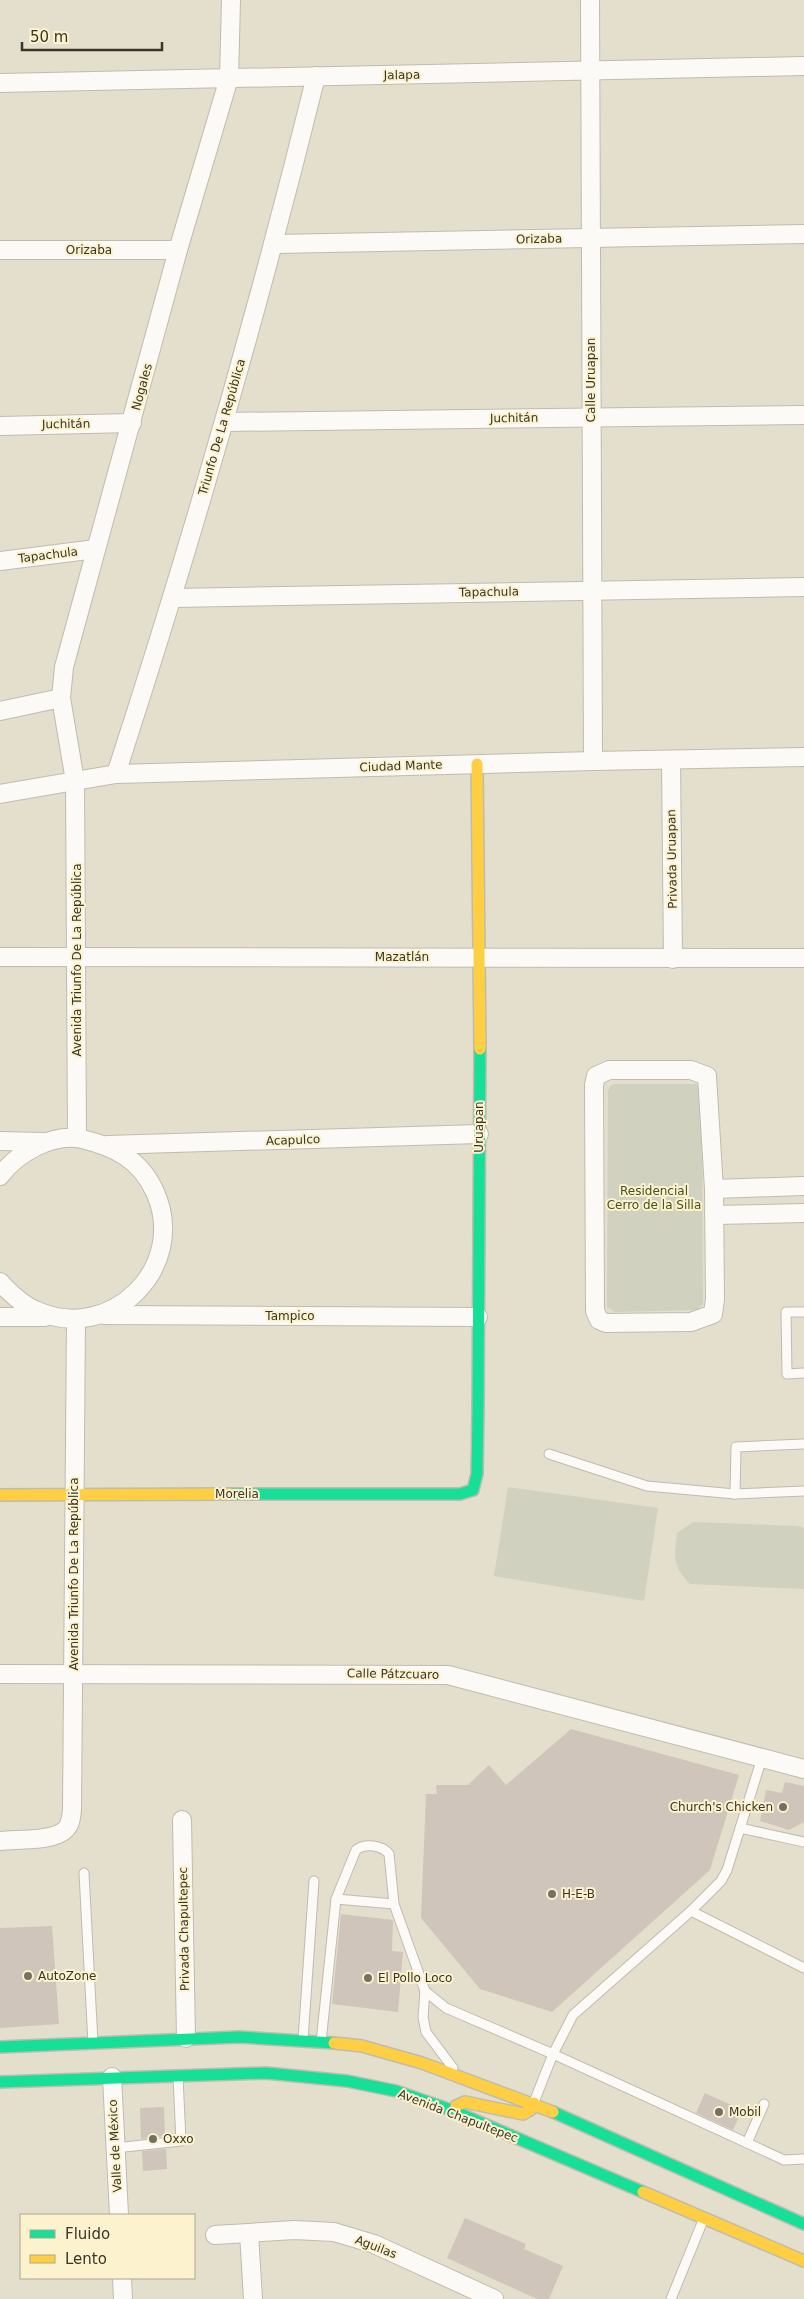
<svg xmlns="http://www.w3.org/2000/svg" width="804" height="2299" viewBox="0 0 804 2299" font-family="'DejaVu Sans',sans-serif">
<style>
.green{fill:#d1d1bf}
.building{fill:#cfc5ba}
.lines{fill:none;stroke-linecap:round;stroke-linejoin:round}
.lane-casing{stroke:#c0bcad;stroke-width:11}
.street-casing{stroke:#c0bcad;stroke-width:20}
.fast-casing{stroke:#c0bcad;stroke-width:14}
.slow-casing{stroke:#c0bcad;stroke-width:14}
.lane{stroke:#fbfaf7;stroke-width:9}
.street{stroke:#fbfaf7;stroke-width:18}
.fast{stroke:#16e098;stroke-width:11}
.slow{stroke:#ffcf43;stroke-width:11}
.poi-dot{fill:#757061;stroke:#fcf2ce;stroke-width:2}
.labels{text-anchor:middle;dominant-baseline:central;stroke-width:4;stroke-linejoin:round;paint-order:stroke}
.street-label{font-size:12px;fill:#393528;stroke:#fcf2ce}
.park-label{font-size:12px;fill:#435220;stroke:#fcf2ce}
.poi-label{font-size:12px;fill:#393528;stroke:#fcf2ce;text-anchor:start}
</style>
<rect width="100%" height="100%" fill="#e4decc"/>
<g class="green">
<path d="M614 1084H696L702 1092 703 1304 697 1310 615 1312 607 1307 608 1091 610 1086Z"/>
<path d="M508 1487 658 1508 644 1601 494 1576Z"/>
<path d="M693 1522 798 1526 804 1528V1589L690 1584C671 1564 675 1559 677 1533Z"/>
</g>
<g class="building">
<path d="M571 1729 739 1775 710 1870 552 2012 480 1989 421 1918 426 1794H437L436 1785H468L489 1765 506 1785Z"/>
<path d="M785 1782 804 1786V1822L789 1830 760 1821 766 1790 782 1793Z"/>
<path d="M341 1914 393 1920 392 1951 403 1952 398 2012 332 2004Z"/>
<path d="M52 1926 59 2024 0 2028V1928Z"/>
<path d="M705 2093 742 2110 733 2130 696 2113Z"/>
<path d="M164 2107 165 2136 141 2139 140 2108Z"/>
<path d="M166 2149 167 2169 143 2171 142 2151Z"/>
<path d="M465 2218 526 2244 524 2249 563 2266 549 2299H537L447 2258Z"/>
</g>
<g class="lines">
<defs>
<g id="lane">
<path d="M804 1312H786L787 1374 804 1373"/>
<path d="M804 1444 736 1447 735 1494 804 1491"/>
<path d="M549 1454 647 1486 735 1494"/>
<path d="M740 1828 804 1842"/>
<path d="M84 1873 93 2043"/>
<path d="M336 1899 394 1904"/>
<path d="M691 1911 804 1968"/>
<path d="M425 1991 446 2008 553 2054 784 2160 804 2159"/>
<path d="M303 2040 314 1881"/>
<path d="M321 2042 336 1899 356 1850C365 1843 382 1845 389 1854L394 1904 425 1991 423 2017 426 2032 453 2068"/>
<path d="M534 2102 553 2054 573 2015 691 1911 721 1881 727 1870 762 1758"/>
<path d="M747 2143 764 2104"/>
<path d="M115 2148 181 2141 178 2077"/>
<path d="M671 2299 704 2218"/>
</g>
<g id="street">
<path d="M590 0 593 761"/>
<path d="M0 83 804 66"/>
<path d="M275 244 804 234"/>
<path d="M0 250H178"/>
<path d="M224 422 804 415"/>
<path d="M0 426 132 423"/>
<path d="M0 561 96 549"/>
<path d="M174 598 804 587"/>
<path d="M0 711 61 698"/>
<path d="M671 760 673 959"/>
<path d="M116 774C191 544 258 311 316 76"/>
<path d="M0 794 116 774 593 761 804 757"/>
<path d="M0 957 804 958"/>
<path d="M609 1070H691L707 1076 714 1189 715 1299 713 1314 691 1322 606 1323 599 1320 595 1311 594 1085 596 1076Z"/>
<path d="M77 1138 75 781 61 698 64 667 178 250 229 78 231 0"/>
<path d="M0 1141 43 1142"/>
<path d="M107 1145 479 1134"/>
<path d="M0 1176C17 1153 52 1133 82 1139 115 1147 140 1159 155 1192 189 1267 110 1345 35 1310 21 1304 10 1293 0 1282"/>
<path d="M714 1189 804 1186"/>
<path d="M714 1215 804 1213"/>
<path d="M104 1315 478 1317"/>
<path d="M0 1317H45"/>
<path d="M0 1674 448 1675 804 1769"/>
<path d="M182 1820 186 2038"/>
<path d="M0 1841C17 1839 54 1842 66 1829 71 1824 71 1817 72 1810L76 1319"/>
<path d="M112 2077 119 2215"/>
<path d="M249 2233 253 2299"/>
<path d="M215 2235 294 2230 334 2232 374 2244 494 2299"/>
<path d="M122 2278 123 2299"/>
</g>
<g id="fast">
<path d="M231 1494H460L473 1490 477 1474 478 1409 480 1049"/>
<path d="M0 2047 239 2037 334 2043"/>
<path d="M0 2082 266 2073 347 2081 396 2091 451 2110 643 2192"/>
<path d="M553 2112 804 2224"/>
</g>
<g id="slow">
<path d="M477 764 480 1049"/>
<path d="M0 1495 231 1494"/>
<path d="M334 2043 362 2046 422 2063 553 2112"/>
<path d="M456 2106 465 2102 523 2114 530 2110 534 2103"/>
<path d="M643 2192 804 2261"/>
</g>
</defs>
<use href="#lane" class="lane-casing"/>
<use href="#street" class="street-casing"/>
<use href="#fast" class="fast-casing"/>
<use href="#slow" class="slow-casing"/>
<use href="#lane" class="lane"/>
<use href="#street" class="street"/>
<use href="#fast" class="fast"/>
<use href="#slow" class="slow"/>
</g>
<g class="poi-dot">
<circle cx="783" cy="1807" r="5"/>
<circle cx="552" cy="1894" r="5"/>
<circle cx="28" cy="1976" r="5"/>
<circle cx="368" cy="1978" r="5"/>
<circle cx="719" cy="2112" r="5"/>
<circle cx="153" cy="2139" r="5"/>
</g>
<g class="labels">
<g class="street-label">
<text transform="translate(402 75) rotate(-1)">Jalapa</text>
<text transform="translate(539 239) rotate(-1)">Orizaba</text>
<text x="89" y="250">Orizaba</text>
<text transform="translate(591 380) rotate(-90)">Calle Uruapan</text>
<text transform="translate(142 387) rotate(-75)">Nogales</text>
<text transform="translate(514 418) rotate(-1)">Juchitán</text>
<text transform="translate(66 424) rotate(-1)">Juchitán</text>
<text transform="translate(222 427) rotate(-74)">Triunfo De La República</text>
<text transform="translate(48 555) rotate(-7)">Tapachula</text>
<text transform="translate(489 592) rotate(-1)">Tapachula</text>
<text transform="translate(401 766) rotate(-2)">Ciudad Mante</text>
<text transform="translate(672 859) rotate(-91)">Privada Uruapan</text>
<text x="402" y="957">Mazatlán</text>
<text transform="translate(77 960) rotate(-90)">Avenida Triunfo De La República</text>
<text transform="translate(479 1127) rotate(-90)">Uruapan</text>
<text transform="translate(293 1140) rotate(-2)">Acapulco</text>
<text x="290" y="1316">Tampico</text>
<text x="237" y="1494">Morelia</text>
<text transform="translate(74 1574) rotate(-90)">Avenida Triunfo De La República</text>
<text transform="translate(393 1674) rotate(1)">Calle Pátzcuaro</text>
<text transform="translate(184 1929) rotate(-91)">Privada Chapultepec</text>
<text transform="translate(458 2116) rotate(21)">Avenida Chapultepec</text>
<text transform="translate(115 2146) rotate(-93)">Valle de México</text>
<text transform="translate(376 2247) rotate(21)">Aguilas</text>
</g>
<g class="park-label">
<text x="654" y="1191">Residencial<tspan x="654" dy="14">Cerro de la Silla</tspan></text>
</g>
<g class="poi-label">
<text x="773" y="1807" text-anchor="end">Church's Chicken</text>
<text x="562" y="1894">H-E-B</text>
<text x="38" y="1976">AutoZone</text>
<text x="378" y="1978">El Pollo Loco</text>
<text x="729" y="2112">Mobil</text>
<text x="163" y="2139">Oxxo</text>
</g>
</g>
<rect x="20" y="2214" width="175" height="65" fill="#fcf2ce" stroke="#aea68c"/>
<rect x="30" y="2230" width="25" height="8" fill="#16e098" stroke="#aea68c"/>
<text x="65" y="2239" font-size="15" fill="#393528">Fluido</text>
<rect x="30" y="2255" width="25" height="8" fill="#ffcf43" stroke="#aea68c"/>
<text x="65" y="2264" font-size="15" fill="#393528">Lento</text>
<path d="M22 42v8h140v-8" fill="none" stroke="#393528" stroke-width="2.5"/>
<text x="30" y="42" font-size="15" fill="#393528" stroke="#fcf2ce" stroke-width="4" paint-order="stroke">50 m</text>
</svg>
